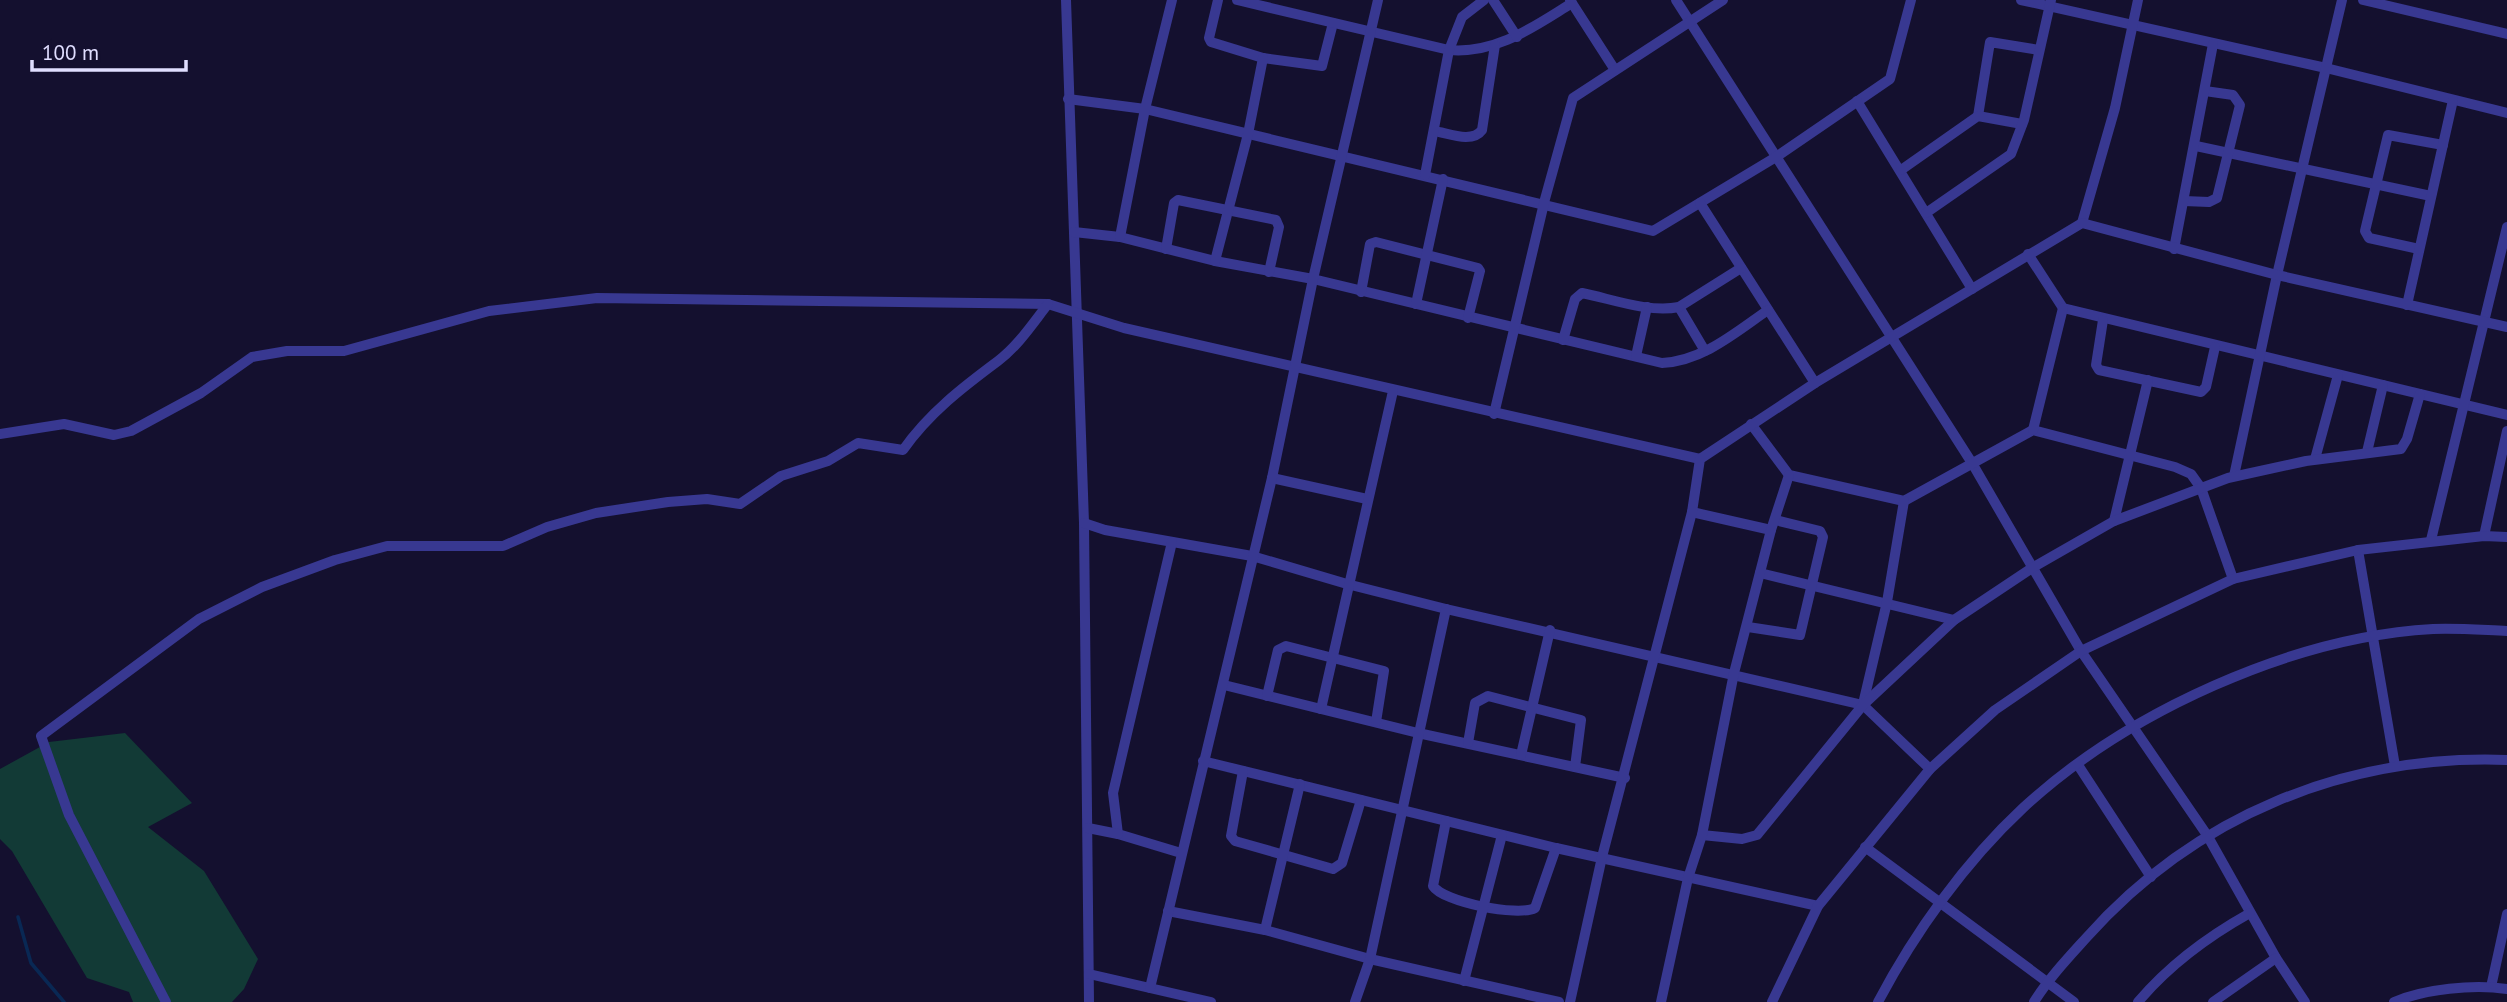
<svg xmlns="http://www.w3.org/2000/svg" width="2507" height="1002" viewBox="0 0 2507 1002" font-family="'PT Sans',sans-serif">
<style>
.green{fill:#123a36}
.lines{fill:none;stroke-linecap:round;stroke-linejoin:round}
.stream{stroke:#092854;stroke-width:3.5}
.minor{stroke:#383891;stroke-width:10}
</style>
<rect width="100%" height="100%" fill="#14102f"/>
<path class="green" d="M125 733 192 803 148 827 204 871 258 959 244 989 232 1002H133L129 992 87 978 12 851 0 839V769L49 742Z"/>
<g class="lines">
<path class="stream" d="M18 917 31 963 64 1002"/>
<g class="minor">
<path d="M1066 0 1084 523 1089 1002"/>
<path d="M1218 0 1209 38 1211 42 1263 58 1322 66 1333 23"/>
<path d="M1237 0 1449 50C1497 54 1533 27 1572 3"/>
<path d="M1493 0 1517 37"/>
<path d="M1570 0 1615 70"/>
<path d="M1676 0 1972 463 2081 651 2207 835 2276 958 2305 1002"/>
<path d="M2021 0 2326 68 2507 113"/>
<path d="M2363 0 2507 34"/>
<path d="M1068 99 1145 109 1653 231 1776 157 1890 79 1911 0"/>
<path d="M1857 101 1972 289"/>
<path d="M1978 116 1990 42 2039 50"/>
<path d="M1434 131C1448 133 1472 144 1482 130L1495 45"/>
<path d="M2196 146 2431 196"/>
<path d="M1901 170 1978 116 2022 124"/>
<path d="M1425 175 1449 50 1462 17 1484 0"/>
<path d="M2184 201 2209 202 2217 198 2240 105 2233 95 2205 91"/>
<path d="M1700 203 1815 383"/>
<path d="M1926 213 2011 154 2024 120 2051 0"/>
<path d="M2082 223 2115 108 2138 0"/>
<path d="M1074 232 1120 237 1215 261 1313 279 1662 363C1703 361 1736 332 1768 310"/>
<path d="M1120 237 1145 109 1172 0"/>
<path d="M1166 249 1174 203 1178 200 1276 220 1279 227 1269 272"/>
<path d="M2174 249 2213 44"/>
<path d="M2419 249 2369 238 2365 231 2388 135 2443 145"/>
<path d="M2028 254 2063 308 2507 415"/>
<path d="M1215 261 1248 134 1263 58"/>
<path d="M1361 292 1370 244 1376 242 1478 268 1480 271 1468 318"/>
<path d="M1416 304 1443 179"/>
<path d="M2407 305 2453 100"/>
<path d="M1679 307 1705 351"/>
<path d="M2103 320 2096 365 2099 370 2201 392 2206 387 2215 347"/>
<path d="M1563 340 1575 299 1582 293C1612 299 1648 313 1679 307L1741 268"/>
<path d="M1636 356 1647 307"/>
<path d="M1494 414 1545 199 1573 98 1723 0"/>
<path d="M1751 424 1789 475 1904 501 2033 430 2175 467 2191 474 2201 488 2233 579"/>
<path d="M2033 430 2063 308"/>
<path d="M0 434 64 424 114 435 131 431 201 393 252 357 287 351H344L489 311 597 298 1048 304 1124 328 1700 459"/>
<path d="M2367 452 2383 385"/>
<path d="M2315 459 2338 375"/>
<path d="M2234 476 2277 275 2342 0"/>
<path d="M1272 478 1367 499"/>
<path d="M1692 512 1771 530"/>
<path d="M2114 521 2148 380"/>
<path d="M1084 523 1105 530 1252 556 1347 584 1446 609 1863 705 1930 769"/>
<path d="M2484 536 2507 431"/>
<path d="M2431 540 2507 227"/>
<path d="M1172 542 1113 793 1118 834 1181 853"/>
<path d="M2358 550 2395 766"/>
<path d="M1760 573 1954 620"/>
<path d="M1748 627 1800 635 1823 537 1820 531 1775 520"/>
<path d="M1224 685 1418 733 1625 778"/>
<path d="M1267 696 1278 650 1286 646 1384 671 1376 722"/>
<path d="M1863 704 1887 602 1904 501"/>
<path d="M1321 709 1393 391"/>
<path d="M1468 743 1475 703 1488 696 1581 720 1575 767"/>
<path d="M1521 755 1550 630"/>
<path d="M1203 761 1556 848 1818 906"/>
<path d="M2078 765 2151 877"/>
<path d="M1243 771 1231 836 1235 841 1333 869 1342 863 1361 800"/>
<path d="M1446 821 1433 886C1443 902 1518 917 1535 908L1556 848"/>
<path d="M1088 828 1118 834"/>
<path d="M1702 835 1742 839 1757 835 1863 705 1954 620 2032 568 2114 521 2228 478 2306 461 2401 449 2407 439 2420 394"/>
<path d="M1865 847 2074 1002"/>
<path d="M1168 911 1265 930 1370 959 1559 1002"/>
<path d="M1265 930 1300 784"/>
<path d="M1089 974 1211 1002"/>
<path d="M1464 981 1502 835"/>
<path d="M2491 987 2507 914"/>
<path d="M1150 988 1272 478 1313 279 1378 0"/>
<path d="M166 1002 69 815 41 736 199 619 262 587 335 560 387 546H503L547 527 596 513 668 502 707 499 740 504 781 476 828 461 858 443 903 450C929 413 963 387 998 361 1018 346 1033 323 1048 304"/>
<path d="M1355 1002 1370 959 1446 609"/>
<path d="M1570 1002 1602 857 1692 512 1700 459 1815 383 2082 223 2277 275 2507 327"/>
<path d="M1661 1002 1688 878 1702 835 1734 673 1771 530 1789 475"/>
<path d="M1772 1002 1818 906 1930 769 1995 710 2081 651 2233 579 2358 550 2484 536 2507 537"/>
<path d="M1878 1002C1915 932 1965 862 2023 808 2127 712 2292 637 2433 629 2458 628 2482 630 2507 631"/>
<path d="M2034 1002C2049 978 2068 958 2087 937 2195 816 2346 754 2507 760"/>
<path d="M2138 1002C2170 964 2207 937 2250 913"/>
<path d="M2213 1002 2276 958"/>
<path d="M2394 1002C2425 989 2473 984 2507 989"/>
</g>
</g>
<path d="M32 60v10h154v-10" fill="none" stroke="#e0deff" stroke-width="3.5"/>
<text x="42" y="60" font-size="21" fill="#e0deff" stroke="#14102f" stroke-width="5" paint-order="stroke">100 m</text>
</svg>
